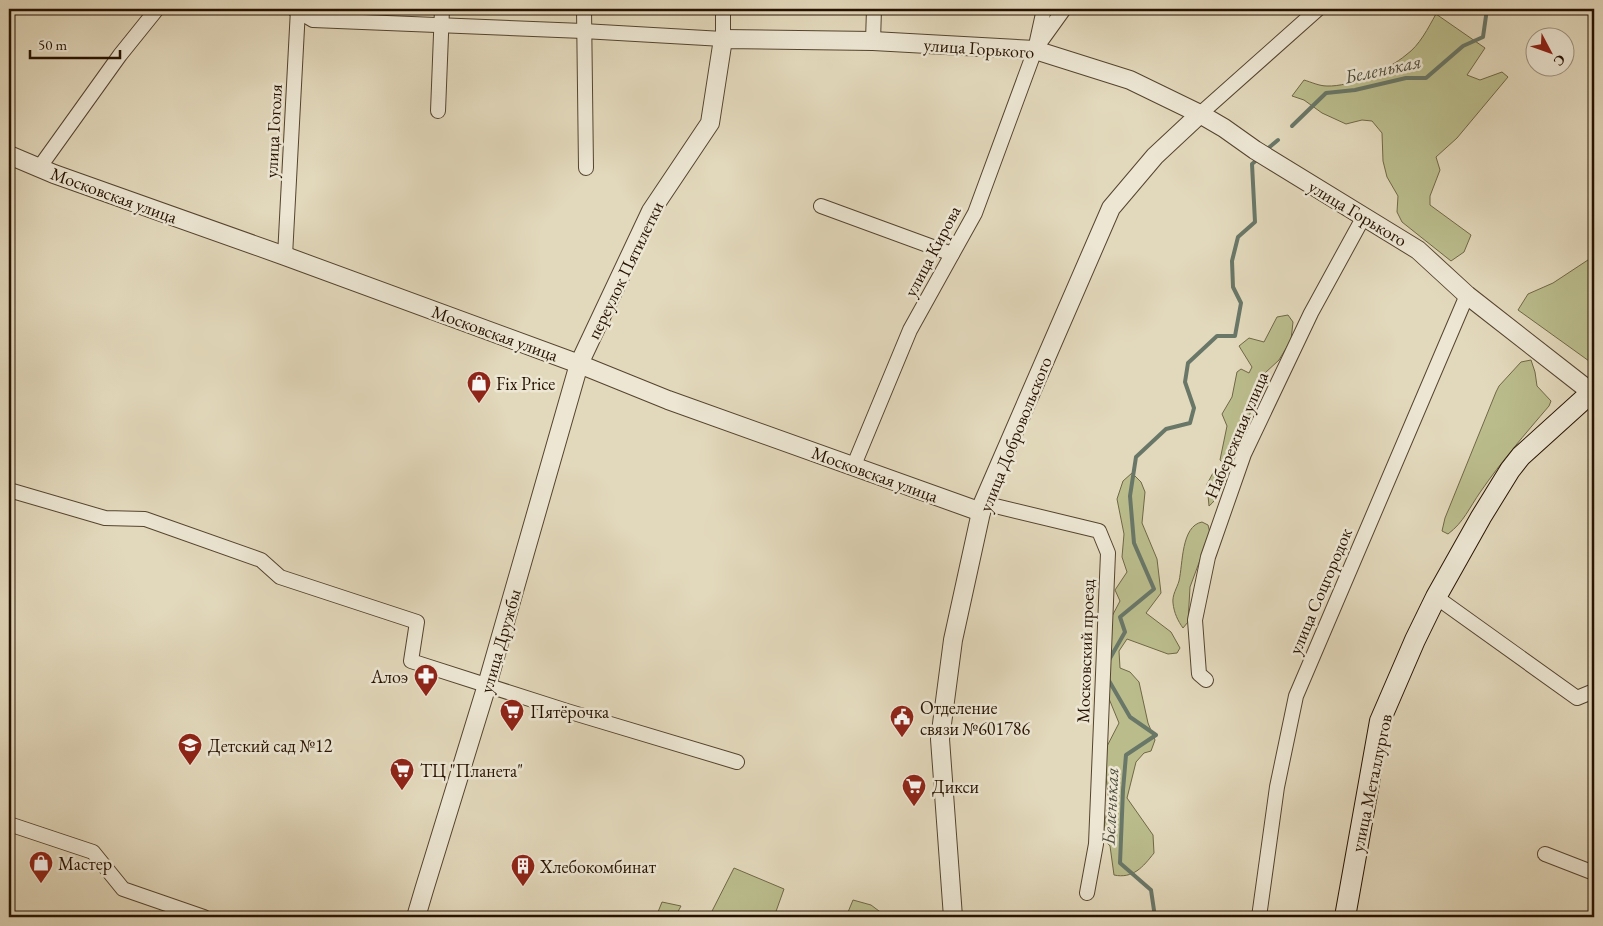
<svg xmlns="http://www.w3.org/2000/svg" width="1603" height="926" viewBox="0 0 1603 926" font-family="'EB Garamond',serif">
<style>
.green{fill:#babc8c;stroke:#706746}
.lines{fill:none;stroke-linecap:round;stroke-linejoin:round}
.stream{stroke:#697768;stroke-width:4}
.minor-casing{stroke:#55442f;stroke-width:16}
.tertiary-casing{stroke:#55442f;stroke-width:20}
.secondary-casing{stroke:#261200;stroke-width:22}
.minor{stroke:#ece6d3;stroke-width:14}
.tertiary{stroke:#ece6d3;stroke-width:18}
.secondary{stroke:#ece6d3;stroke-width:20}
.labels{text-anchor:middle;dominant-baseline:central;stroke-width:5;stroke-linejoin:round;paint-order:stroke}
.street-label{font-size:18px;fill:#261200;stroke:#ece6d3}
.poi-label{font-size:18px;fill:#261200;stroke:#ece6d3;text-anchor:start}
.water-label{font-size:19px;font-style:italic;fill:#4d4d3d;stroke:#ece6d3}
</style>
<rect width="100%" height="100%" fill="#e2d8bb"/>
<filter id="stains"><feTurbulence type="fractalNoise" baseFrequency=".004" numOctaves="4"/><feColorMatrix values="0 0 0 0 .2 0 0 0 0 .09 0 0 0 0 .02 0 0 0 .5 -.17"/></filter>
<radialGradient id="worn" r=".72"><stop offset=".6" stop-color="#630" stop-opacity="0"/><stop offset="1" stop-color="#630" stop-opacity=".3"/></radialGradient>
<g class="green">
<path d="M1436 14 1485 48 1467 75 1480 80 1502 72 1508 77 1457 138 1436 157 1440 170 1430 196V205L1471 235 1464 252 1451 261 1402 222 1397 212 1398 196 1387 177 1383 161 1382 133 1372 121 1362 120 1346 124 1322 113 1304 100 1292 96 1304 80C1311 82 1319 86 1327 86 1350 87 1388 70 1406 55 1420 45 1428 28 1436 14Z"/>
<path d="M1594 256V360L1589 361 1518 310 1528 294 1553 283Z"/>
<path d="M1288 315 1293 322 1291 340 1279 360 1265 373 1251 393 1250 414 1232 459 1224 463 1220 460 1227 426 1222 414 1232 397 1237 372 1241 369 1249 373 1252 367 1239 346 1249 338 1264 342 1277 317Z"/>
<path d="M1531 360 1535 372 1537 386 1551 401 1549 406C1525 434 1501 462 1481 491 1469 508 1464 522 1448 534L1442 531 1445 518 1496 392 1499 386 1521 362Z"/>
<path d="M1221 471 1226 474C1223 485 1218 499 1209 506L1207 484 1213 473Z"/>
<path d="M1132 473 1141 482 1145 492 1142 523 1157 559 1161 593 1146 613 1171 632 1180 648 1177 653 1168 654 1127 639 1119 651 1120 668 1130 672 1139 682 1148 723 1155 740 1151 751 1144 753 1136 762 1127 798 1153 835 1154 853C1143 867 1133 879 1114 875L1110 846 1102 837 1109 801 1103 754 1119 723 1105 689 1109 622 1120 601 1115 590 1127 572 1122 557 1124 534 1117 499 1123 481Z"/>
<path d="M1202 522 1208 525 1210 533 1190 587 1188 622 1183 628C1178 621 1174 613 1173 603 1172 595 1177 588 1179 581 1183 564 1181 526 1202 522Z"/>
<path d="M734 868 784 889 774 917H709Z"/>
<path d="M853 900 871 905 887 917H846Z"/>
<path d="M662 902 681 906 675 917H656Z"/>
</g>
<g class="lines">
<g class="stream">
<path d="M1292 126 1326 93 1355 90 1406 78H1426L1463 46 1483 37 1487 9"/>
<path d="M1266 150 1278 140"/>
<path d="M1109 660 1125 632 1120 617 1154 589 1134 543 1130 496 1136 457 1166 429 1190 423 1194 408 1185 382 1188 363 1217 336H1235L1241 303 1233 287 1232 261 1238 237 1255 222 1252 164 1258 159"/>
<path d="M1108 677V679L1130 717 1156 735 1126 755 1123 790 1120 863 1151 890 1155 917"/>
</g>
<defs>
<g id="minor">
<path d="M294 9 313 20 583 31 723 39V9"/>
<path d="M584 9 586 168"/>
<path d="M873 41 874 9"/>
<path d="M1041 41 1064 9"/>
<path d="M438 111 442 9"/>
<path d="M1200 114 1318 9"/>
<path d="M39 168 120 55 157 9"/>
<path d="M821 206 952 254"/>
<path d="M285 256 298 9"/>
<path d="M854 465 910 330 975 213 1035 50 1044 9"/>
<path d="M9 490 105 518 145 519 261 560 280 577 417 622 411 661 567 711 737 762"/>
<path d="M983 503 1095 530 1099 531 1108 553 1096 844 1087 893"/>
<path d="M1436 597 1577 698 1594 691"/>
<path d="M1206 680 1199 674 1195 620 1208 557 1244 454 1311 313 1363 218"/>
<path d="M9 824 93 852 123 889 204 917"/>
<path d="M1545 854 1594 873"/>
<path d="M1259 917 1277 787 1296 696 1467 295"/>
</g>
<g id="tertiary">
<path d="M9 155 54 174 285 256 579 364 668 400 981 512"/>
<path d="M416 917 424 890 487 685 579 364 651 211 710 123 723 39 873 41 1035 50 1130 80 1200 114 1224 128 1255 150 1418 250 1467 295 1591 392"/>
<path d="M953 917 940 739 953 640 983 503 1111 208 1155 156 1200 114"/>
</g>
<path id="secondary" d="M1345 917 1380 721 1415 640 1436 597 1481 517 1510 470 1521 456 1594 390"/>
</defs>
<use href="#minor" class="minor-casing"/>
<use href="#tertiary" class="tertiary-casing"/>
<use href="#secondary" class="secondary-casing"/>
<use href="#minor" class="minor"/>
<use href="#tertiary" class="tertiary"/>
<use href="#secondary" class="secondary"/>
</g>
<defs>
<symbol id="shop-pin" viewBox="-11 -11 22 30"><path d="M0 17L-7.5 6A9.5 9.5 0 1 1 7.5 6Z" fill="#8f2418" stroke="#ece6d3"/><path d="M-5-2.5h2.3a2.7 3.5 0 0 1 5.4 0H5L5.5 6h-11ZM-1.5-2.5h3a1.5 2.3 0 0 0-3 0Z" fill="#fff"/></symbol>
<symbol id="pharmacy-pin" viewBox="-11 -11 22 30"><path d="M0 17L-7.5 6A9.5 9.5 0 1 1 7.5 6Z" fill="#8f2418" stroke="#ece6d3"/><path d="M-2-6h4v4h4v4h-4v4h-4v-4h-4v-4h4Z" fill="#fff"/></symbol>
<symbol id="supermarket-pin" viewBox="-11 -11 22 30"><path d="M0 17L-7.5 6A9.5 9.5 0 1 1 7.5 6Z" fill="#8f2418" stroke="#ece6d3"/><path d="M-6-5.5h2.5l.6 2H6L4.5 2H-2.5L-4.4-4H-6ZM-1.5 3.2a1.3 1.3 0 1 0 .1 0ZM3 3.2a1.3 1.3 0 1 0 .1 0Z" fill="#fff"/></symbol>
<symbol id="civic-pin" viewBox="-11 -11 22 30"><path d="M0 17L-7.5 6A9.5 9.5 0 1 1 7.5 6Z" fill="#8f2418" stroke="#ece6d3"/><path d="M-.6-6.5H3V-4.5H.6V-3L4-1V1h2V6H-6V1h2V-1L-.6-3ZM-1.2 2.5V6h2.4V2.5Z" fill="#fff"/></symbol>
<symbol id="school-pin" viewBox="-11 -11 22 30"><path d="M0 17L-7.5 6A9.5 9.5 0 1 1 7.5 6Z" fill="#8f2418" stroke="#ece6d3"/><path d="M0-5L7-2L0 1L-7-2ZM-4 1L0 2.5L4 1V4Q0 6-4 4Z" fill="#fff"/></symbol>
<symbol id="building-pin" viewBox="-11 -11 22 30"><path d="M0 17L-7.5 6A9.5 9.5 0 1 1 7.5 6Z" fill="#8f2418" stroke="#ece6d3"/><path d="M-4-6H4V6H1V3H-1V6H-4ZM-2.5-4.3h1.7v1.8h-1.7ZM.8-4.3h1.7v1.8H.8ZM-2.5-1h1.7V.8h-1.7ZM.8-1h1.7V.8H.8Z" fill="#fff"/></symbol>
</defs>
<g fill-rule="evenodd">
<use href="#shop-pin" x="465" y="369" width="28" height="38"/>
<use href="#pharmacy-pin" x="412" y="662" width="28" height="38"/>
<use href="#supermarket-pin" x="498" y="697" width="28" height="38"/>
<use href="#civic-pin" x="888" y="703" width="28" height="38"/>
<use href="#school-pin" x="176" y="731" width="28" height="38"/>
<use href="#supermarket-pin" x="388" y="756" width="28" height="38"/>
<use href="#supermarket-pin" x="900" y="772" width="28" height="38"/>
<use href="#shop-pin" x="27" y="849" width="28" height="38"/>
<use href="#building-pin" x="509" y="852" width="28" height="38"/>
</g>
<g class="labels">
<g class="street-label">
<text transform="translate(979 48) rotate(4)">улица Горького</text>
<text transform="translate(273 131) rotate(-87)">улица Гоголя</text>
<text transform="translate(114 195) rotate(20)">Московская улица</text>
<text transform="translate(1358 213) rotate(31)">улица Горького</text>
<text transform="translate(932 251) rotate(-62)">улица Кирова</text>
<text transform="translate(625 270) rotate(-64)">переулок Пятилетки</text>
<text transform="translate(495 333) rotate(20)">Московская улица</text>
<text transform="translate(1015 434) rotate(-68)">улица Добровольского</text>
<text transform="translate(1236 435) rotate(-67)">Набережная улица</text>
<text transform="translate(875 474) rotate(20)">Московская улица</text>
<text transform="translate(1320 591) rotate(-67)">улица Соцгородок</text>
<text transform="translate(500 641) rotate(-74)">улица Дружбы</text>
<text transform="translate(1085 651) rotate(-88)">Московский проезд</text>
<text transform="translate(1371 783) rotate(-78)">улица Металлургов</text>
</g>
<g class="poi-label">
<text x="496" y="383">Fix Price</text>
<text x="408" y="676" text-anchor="end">Алоэ</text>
<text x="920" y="707">Отделение<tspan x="920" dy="21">связи №601786</tspan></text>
<text x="530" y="711">Пятёрочка</text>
<text x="208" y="745">Детский сад №12</text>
<text x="420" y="770">ТЦ "Планета"</text>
<text x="932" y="786">Дикси</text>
<text x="58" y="863">Мастер</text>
<text x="540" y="866">Хлебокомбинат</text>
</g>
<g class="water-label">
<text transform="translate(1383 69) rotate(-12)">Беленькая</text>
<text transform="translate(1110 806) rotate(-87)">Беленькая</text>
</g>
</g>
<rect width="1603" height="926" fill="none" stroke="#e2d8bb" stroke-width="30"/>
<rect x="10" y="10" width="1583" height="906" fill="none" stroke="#261200" stroke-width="2.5"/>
<rect x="15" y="15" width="1573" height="896" fill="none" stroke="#261200"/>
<g transform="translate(1550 52) rotate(131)"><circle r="24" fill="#ece6d3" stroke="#9d917f"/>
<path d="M0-4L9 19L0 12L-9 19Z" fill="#8f2418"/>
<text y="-8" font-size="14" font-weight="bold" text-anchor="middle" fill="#261200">С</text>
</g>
<path d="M30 50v8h90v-8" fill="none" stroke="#261200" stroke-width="2.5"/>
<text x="38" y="50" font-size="15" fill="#261200" stroke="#ece6d3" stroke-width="4" paint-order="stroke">50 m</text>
<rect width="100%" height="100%" filter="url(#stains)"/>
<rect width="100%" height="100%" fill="url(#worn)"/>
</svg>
